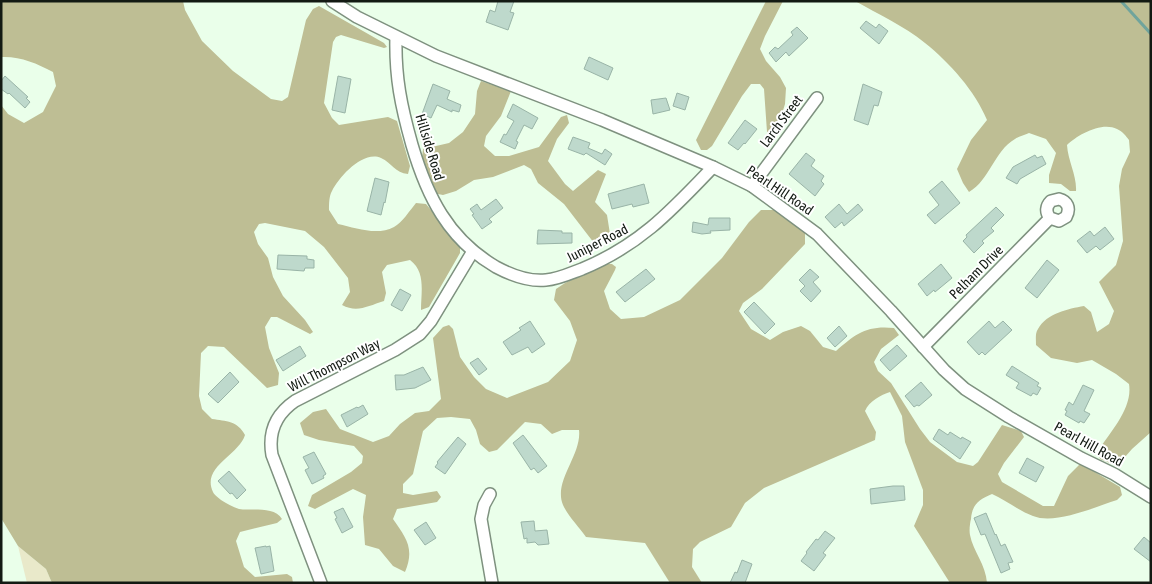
<svg xmlns="http://www.w3.org/2000/svg" width="1152" height="584" viewBox="0 0 1152 584" font-family="'Asap Condensed',sans-serif">
<style>
.green{fill:#e9e9ca}
.forest{fill:#bebe94}
.lines{fill:none;stroke-linecap:round;stroke-linejoin:round}
.stream{stroke:#70a49c;stroke-width:3}
.building{fill:#bed9cc;stroke:#99b4a7}
.minor-casing{stroke:#7e917f;stroke-width:14}
.minor{stroke:#fff;stroke-width:11}
.labels{text-anchor:middle;dominant-baseline:central;stroke-width:4;stroke-linejoin:round;paint-order:stroke}
.street-label{font-size:14px;fill:#131a13;stroke:#fff}
</style>
<rect width="100%" height="100%" fill="#eaffea"/>
<path class="green" d="M18 546 46 569 52 583H27Z"/>
<g class="forest">
<path d="M1 1H183L185 10 202 41 233 71 271 99 282 101 288 97 306 20 313 9 319 6 384 43 387 47 384 48 341 35 336 37 333 42 324 103 332 118 339 125 388 117 397 121 410 166 408 174C395 173 392 163 381 158 363 150 339 177 332 191 329 196 329 204 329 210L338 224C356 228 377 236 394 227 402 223 410 210 416 203L426 204 460 245V253L429 307 421 310C421 292 426 272 410 260L387 265 382 272 386 293 384 301C368 306 357 313 342 305L350 292 348 278 324 247 305 231 265 223 259 224 254 232 258 244 268 258 273 277 283 296 305 320 313 332 310 334 277 317H271L265 327 269 348 279 373 278 385 267 388 224 347 208 346 201 353 199 396 202 409 212 419C226 421 238 421 245 435 239 455 201 467 213 492 214 495 218 497 221 500 226 503 233 507 239 509 252 511 274 506 282 519L277 523 240 532 236 541 244 567 255 577 287 574 292 577 293 583H52L46 569 18 546 1 518V105L8 114 24 123 43 112 56 86 53 72C36 63 20 56 1 57Z"/>
<path d="M766 1H783L765 36 760 49 766 61 780 77 786 88 785 104 776 133 772 137 767 132 764 89 760 84H751L742 96 712 146 707 150H701L696 140Z"/>
<path d="M855 1H1151V432L1132 449 1117 466 1100 459 1098 451C1110 432 1133 408 1129 384L1116 374 1092 360 1077 363 1051 358 1036 345C1036 340 1035 333 1038 329 1047 313 1068 309 1084 306L1091 312 1097 332 1109 324 1114 311 1099 282 1116 265 1123 241 1119 186 1122 169 1130 152 1129 140C1126 136 1122 131 1117 129 1102 121 1077 135 1067 145 1068 161 1077 176 1076 191H1070L1061 184 1049 183V175L1056 153 1046 139 1029 133C1025 135 1019 136 1015 139 994 151 990 180 969 192L963 183 957 169 971 140 987 120C975 91 950 63 925 43 904 26 878 14 855 1Z"/>
<path d="M481 81 511 91 501 116 486 136 484 146 495 156H509L539 147 561 117 567 115 569 123 557 139 548 161 565 184 573 191 598 170 606 174 595 202 607 215 610 234 594 243 564 204 538 183 531 169 524 165 493 177 474 180 456 191 443 195 433 193 422 158 423 149 449 143 463 132 475 114 477 91Z"/>
<path d="M761 210H778L805 233V244L762 289 743 303 739 311 751 329 770 340 783 332 801 326 810 331 823 347 836 351C855 334 867 325 894 328L899 335 881 349 874 362 878 371 891 383 920 429 930 442 957 462 973 466 978 462 1002 425 1021 431 1024 437 1004 463 998 474 1002 482 1043 506H1054L1068 476 1079 465H1083L1120 487 1122 495 1117 500C1095 507 1055 525 1033 516 1019 511 1006 500 992 494 980 499 972 504 971 519 970 523 969 530 970 535 973 551 986 565 987 583H950L914 526 923 505V490L905 442 902 416 890 392C881 395 869 401 865 411L876 432 875 440 764 488 745 503 731 527 700 542 693 549 692 567 702 583H670L645 543 586 537C579 527 568 516 563 505 553 481 582 455 579 430H562L552 434 541 424 525 422 497 450 489 452 480 444 476 430 470 419 451 417 437 418 423 431 413 474 403 484V493L413 495 437 491 441 497 437 502 397 509 393 519C406 538 415 548 405 572L393 566 379 549 365 545 363 517 366 495 353 489 315 509 308 506 312 495 351 472 362 463 363 456 354 446 319 440 304 435 300 423 313 412 326 409 340 429 373 442 389 436 400 424 415 413 429 411 441 399 433 338 443 327 449 325 453 329 460 357 474 377 486 389 507 398 548 382 570 361 577 340 570 321 554 300 556 289 565 283 606 264H612L616 267 615 270 604 291 610 309 621 319 644 317 680 300 722 258 749 222Z"/>
</g>
<g class="lines">
<path class="stream" d="M1121 1 1151 34"/>
</g>
<g class="building">
<path d="M498 1H514L510 12 514 13 508 30 486 22 490 10 495 12Z"/>
<path d="M866 21 876 28 879 24 888 31 879 44 860 28Z"/>
<path d="M797 27 808 38 789 56 786 52 776 62 769 53 775 47 778 49 793 35 791 32Z"/>
<path d="M589 57 613 68 608 80 584 69Z"/>
<path d="M5 76 28 97 26 98 30 102 25 108 9 93 8 94 1 89V81Z"/>
<path d="M338 76 351 79 345 113 332 110Z"/>
<path d="M433 84 450 91 447 99 461 105 459 112 452 110V112L437 105 431 118 422 114Z"/>
<path d="M863 84 882 92 878 106 874 105 868 125 854 120Z"/>
<path d="M677 93 689 97 685 110 673 106Z"/>
<path d="M666 98 670 110 653 114 651 100Z"/>
<path d="M513 104 538 118 532 129 524 125 516 141 518 142 515 149 500 142 504 134 506 135 514 121 507 117Z"/>
<path d="M745 120 757 129 745 144 744 143 738 150 728 143Z"/>
<path d="M573 137 590 143 588 148 602 154 605 149 612 154 605 165 586 153 584 155 568 149Z"/>
<path d="M806 153 815 160 811 166 824 176 821 181 824 184 815 196 789 174Z"/>
<path d="M1035 155 1037 158 1042 156 1046 164 1020 179 1017 184 1006 178 1013 167Z"/>
<path d="M375 178 389 182 385 203 384 202 381 215 367 211Z"/>
<path d="M942 181 960 203 935 224 927 215 939 205 929 192Z"/>
<path d="M644 184 649 203 633 207 632 204 612 209 608 194Z"/>
<path d="M496 199 503 208 489 219 492 222 482 229 472 215 474 214 470 209 477 204 481 210Z"/>
<path d="M839 204 847 214 858 204 863 210 844 226 842 222 835 228 825 217Z"/>
<path d="M996 207 1004 215 991 228 994 231 982 241 984 243 974 253 963 241 967 237 966 235Z"/>
<path d="M709 218H730V230L710 231 711 233 702 234 692 232 693 222 708 225Z"/>
<path d="M1105 227 1114 239 1100 250 1096 246 1087 253 1077 241 1090 231 1094 236Z"/>
<path d="M538 230 562 231V233H572V243L537 244Z"/>
<path d="M278 255 307 256V259L314 260V268H305L304 271 277 269Z"/>
<path d="M1047 260 1059 270 1037 298 1025 288Z"/>
<path d="M941 264 952 278 935 292 934 290 927 296 918 284Z"/>
<path d="M646 269 655 279 625 302 616 292Z"/>
<path d="M810 269 819 277 813 282 821 291 811 302 800 291 805 286 799 280Z"/>
<path d="M400 289 411 295 402 311 391 305Z"/>
<path d="M754 302 775 324 765 334 744 312Z"/>
<path d="M530 321 545 344 532 353 528 347 512 355 503 342 521 330 519 328Z"/>
<path d="M989 321 995 328 1003 321 1012 330 985 355 982 352 979 355 967 342Z"/>
<path d="M839 326 847 336 835 347 827 338Z"/>
<path d="M897 345 907 356 890 371 880 360Z"/>
<path d="M300 346 306 356 283 371 276 360Z"/>
<path d="M478 358 487 369 479 375 470 363Z"/>
<path d="M1012 366 1039 383 1037 386 1041 388 1037 395 1033 393 1031 396 1016 388 1019 383 1006 375Z"/>
<path d="M423 367 431 380 415 388 396 390 395 375H404Z"/>
<path d="M230 372 239 382 218 403 208 394Z"/>
<path d="M921 382 932 395 919 406 917 405 914 407 905 396Z"/>
<path d="M1083 385 1094 390 1084 411 1090 414 1084 423 1080 421 1079 423 1065 415 1067 411 1065 410 1069 402 1073 405Z"/>
<path d="M363 405 368 414 347 427 341 415 357 407 358 408Z"/>
<path d="M939 429 948 435 950 432 961 439 962 437 971 442 960 459 933 439Z"/>
<path d="M523 435 547 466 538 473 534 468 531 470 513 443Z"/>
<path d="M458 437 466 444 445 474 435 467 438 463 437 462Z"/>
<path d="M314 452 326 474 323 476 324 478 312 484 305 470 309 468 303 457Z"/>
<path d="M1027 458 1044 467 1036 482 1019 473Z"/>
<path d="M229 471 246 490 237 499 232 493 230 494 218 481Z"/>
<path d="M893 486H904L905 500 871 504 870 489Z"/>
<path d="M343 508 353 527 342 533 335 519 337 518 334 512Z"/>
<path d="M986 513 995 535 996 534 1001 546 1005 544 1013 562 1008 563 1010 569 1001 573 985 534 981 535 974 518Z"/>
<path d="M534 521 535 531 547 530 549 544 538 545 535 542 527 543V538L524 539 521 522Z"/>
<path d="M426 522 436 538 425 545 414 530Z"/>
<path d="M825 531 835 538 823 553 826 555 814 571 801 561 807 553 806 552 816 539 818 540Z"/>
<path d="M1144 537 1151 543V562L1134 549Z"/>
<path d="M266 546V547L270 546 274 571 261 574 255 548Z"/>
<path d="M742 560 752 564 745 583H730L735 572 737 573Z"/>
</g>
<g class="lines">
<defs>
<g id="minor">
<path d="M332 1 357 17 436 56 602 120 713 167 752 186 817 234 891 311 944 370 965 389 1009 417 1081 458 1114 474 1151 497"/>
<path d="M396 37C395 77 401 106 412 145 427 196 448 239 496 267 511 275 528 282 546 280 559 279 571 273 582 269 640 245 671 211 713 167"/>
<path d="M752 186 817 98"/>
<path d="M923 347 1050 218C1045 212 1046 206 1051 201L1059 199C1067 201 1071 208 1066 217L1059 221 1050 218"/>
<path d="M490 494 484 505 481 519 492 583"/>
<path d="M321 583 272 455C268 432 276 414 295 401L395 350 420 334 431 321 473 251"/>
</g>
</defs>
<use href="#minor" class="minor-casing"/>
<use href="#minor" class="minor"/>
</g>
<g class="labels">
<g class="street-label">
<text transform="translate(781 121) rotate(-53)">Larch Street</text>
<text transform="translate(430 147) rotate(73)">Hillside Road</text>
<text transform="translate(780 190) rotate(34)">Pearl Hill Road</text>
<text transform="translate(597 243) rotate(-27)">Juniper Road</text>
<text transform="translate(976 272) rotate(-45)">Pelham Drive</text>
<text transform="translate(334 365) rotate(-27)">Will Thompson Way</text>
<text transform="translate(1089 444) rotate(29)">Pearl Hill Road</text>
</g>
</g>
<rect width="1152" height="584" fill="none" stroke="#131a13" stroke-width="5"/>
</svg>
